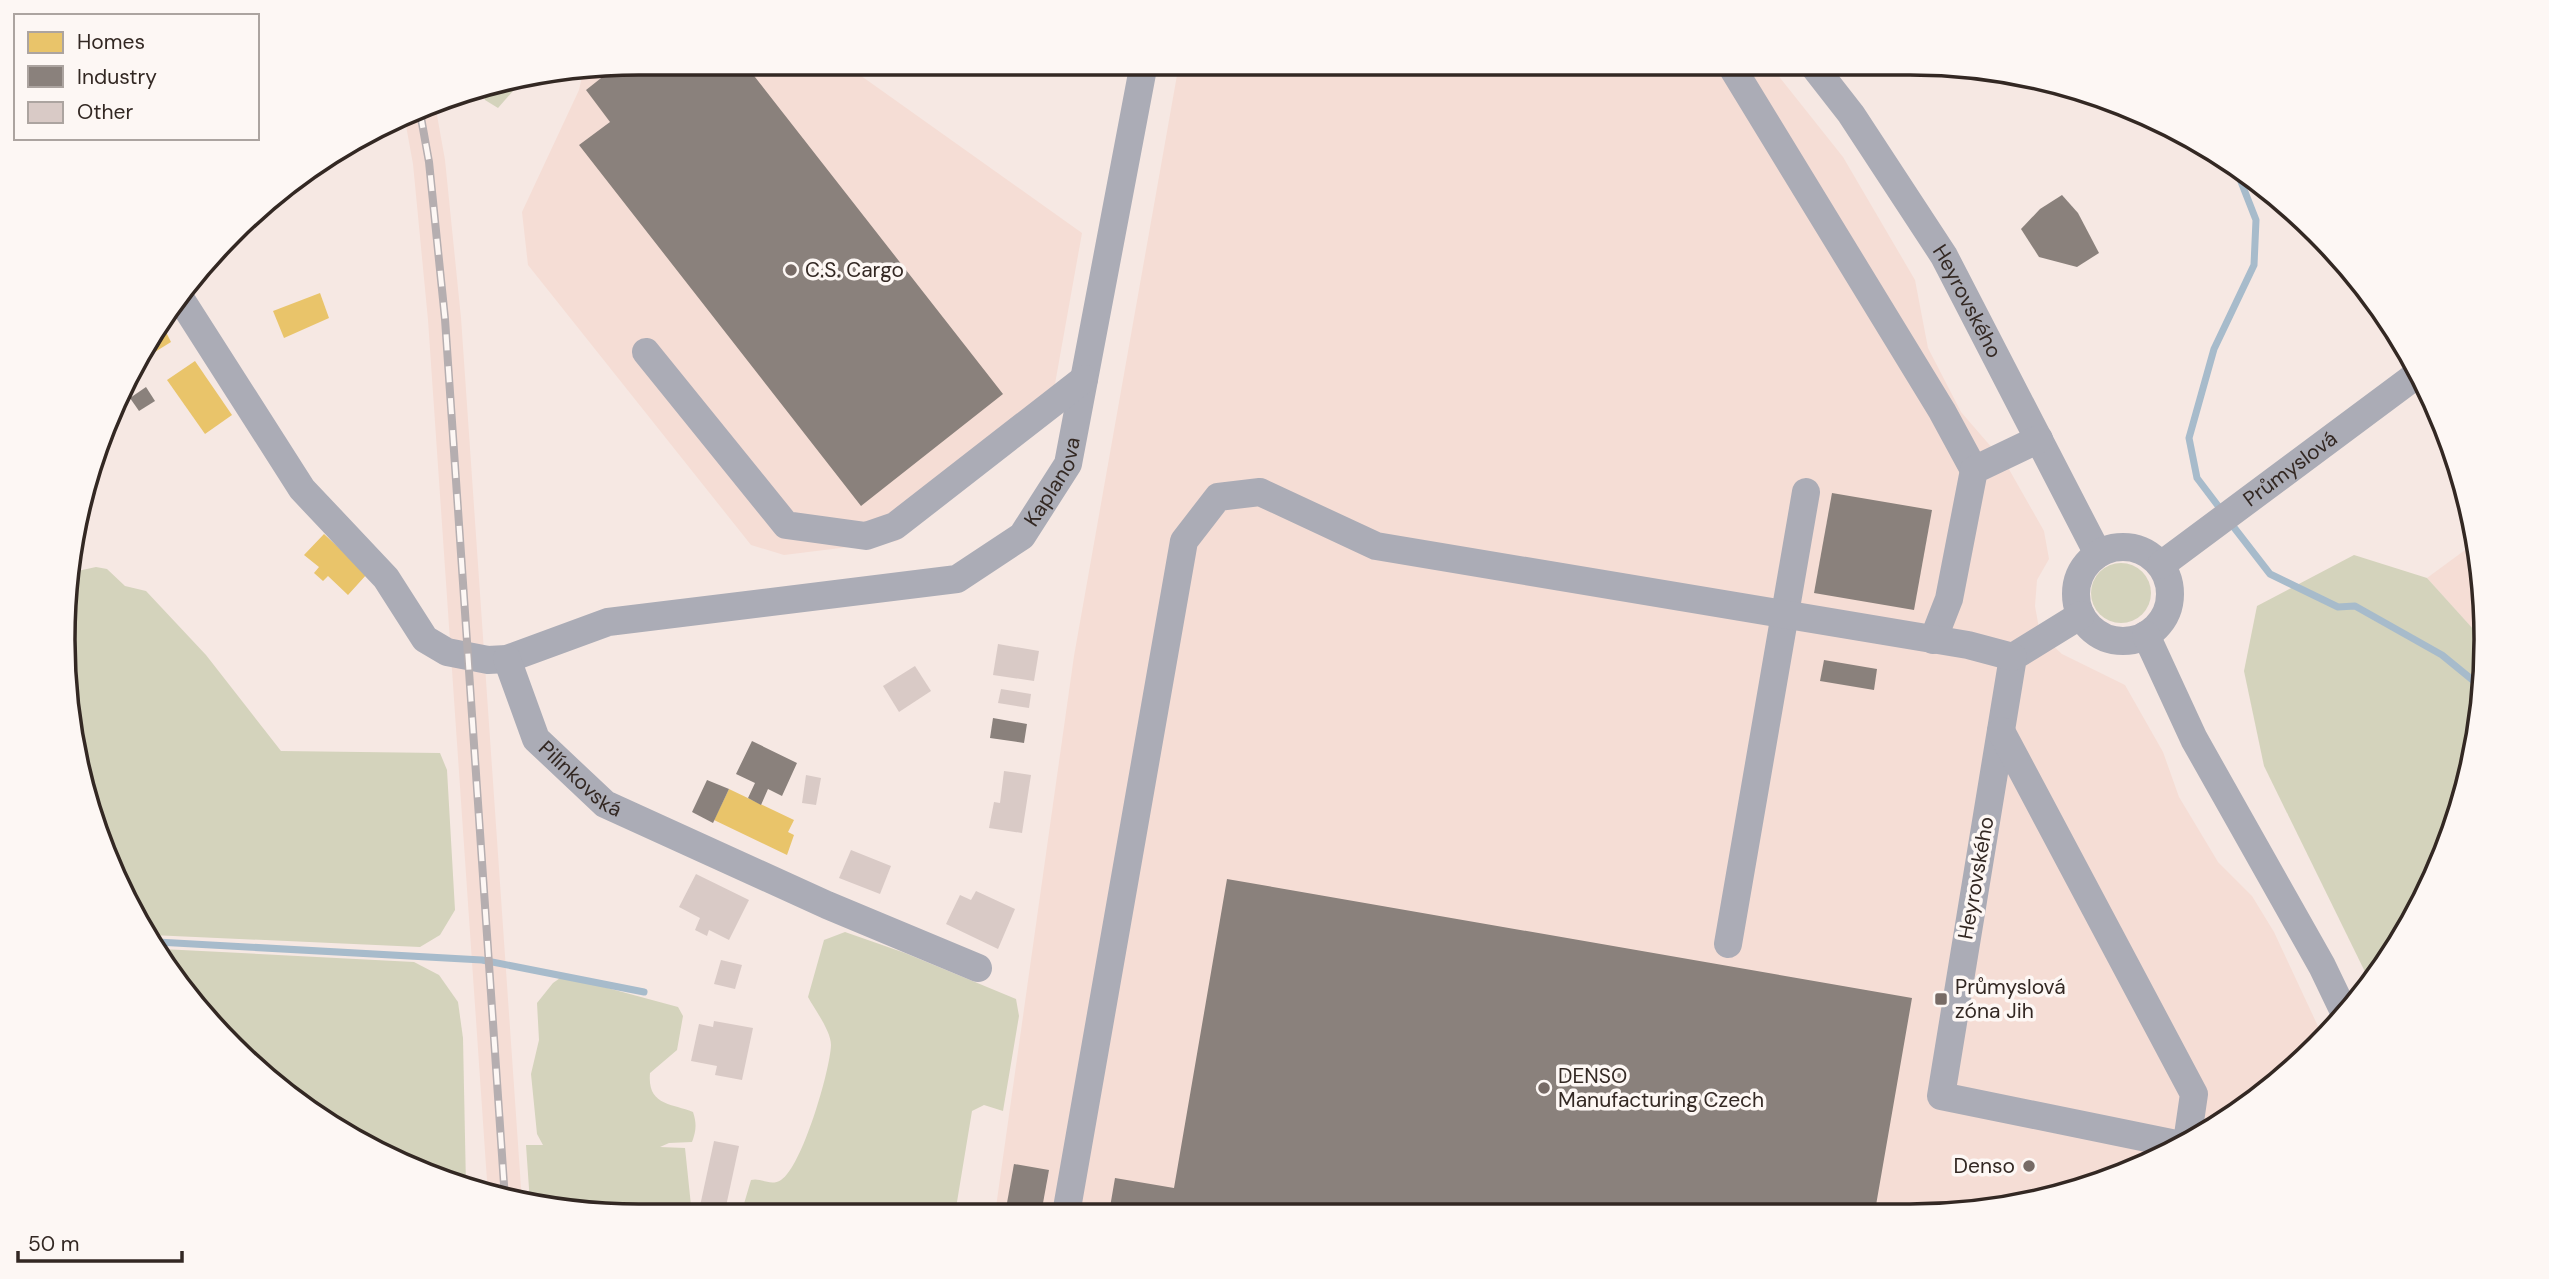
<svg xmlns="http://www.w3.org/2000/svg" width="2549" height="1279" viewBox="0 0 2549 1279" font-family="'DM Sans',sans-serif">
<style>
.built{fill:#f5ddd5}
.green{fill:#d4d3bc}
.homes{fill:#e9c46a}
.industry{fill:#8a817c}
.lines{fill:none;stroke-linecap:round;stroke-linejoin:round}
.stream{stroke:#a7bbcb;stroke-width:7}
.building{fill:#d9cac6}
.minor{stroke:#abacb6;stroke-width:28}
.rail-casing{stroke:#b5aeb0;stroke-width:8}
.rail{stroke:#fdf7f4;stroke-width:5;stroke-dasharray:16;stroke-linecap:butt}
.poi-dot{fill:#776b66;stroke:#fdf7f4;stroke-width:2.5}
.labels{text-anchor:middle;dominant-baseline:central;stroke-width:7;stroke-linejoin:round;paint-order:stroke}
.poi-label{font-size:21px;fill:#332823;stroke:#fdf7f4;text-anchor:start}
.street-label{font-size:21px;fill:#332823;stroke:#fdf7f4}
.rim{fill:none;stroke:#332823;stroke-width:3.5}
</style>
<rect width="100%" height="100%" fill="#f6e8e3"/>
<g class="built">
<path d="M640 63H843L1082 233 1048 423 897 541 784 555 751 545 528 265 522 212 579 90 583 72Z"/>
<path d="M1179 64H1769L1843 157 1915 280 1928 348 1961 412 2006 464 2044 531 2049 559 2037 580 2035 606 2040 634 2062 654 2125 685 2163 752 2179 797 2218 862 2252 896 2274 932 2323 1037 2230 1119 2130 1172 1984 1211 995 1214 1074 656Z"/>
<path d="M435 104 445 160 461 318 522 1202 488 1195 428 320 413 164 405 120Z"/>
<path d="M2476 542 2481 564 2484 641 2427 578Z"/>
</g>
<g class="green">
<path d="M520 83 498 108 485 100 483 89Z"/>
<path d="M2354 555 2427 578 2484 641 2485 677 2466 788 2427 894 2369 980 2264 766 2244 671 2257 606Z"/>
<circle cx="2121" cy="593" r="30"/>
<path d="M96 567 107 569 125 586 146 591 206 655 281 751 440 753 447 770 455 910 440 935 420 947 151 935 122 894 100 822 103 820 99 818 68 714 73 572Z"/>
<path d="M845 932 905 953 1016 999 1019 1016 1003 1111 984 1105 972 1111 955 1214H741L751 1180C761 1177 770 1187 781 1180 802 1167 830 1071 831 1045 831 1031 815 1010 808 997L824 940Z"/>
<path d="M162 949 414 962 439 975 458 1002 463 1038 466 1187 385 1157 232 1047Z"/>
<path d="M563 976 678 1007 683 1016 677 1050 650 1073C647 1106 672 1103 693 1112 697 1124 696 1131 692 1142L669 1143 660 1147 685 1148 692 1215H602L530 1203 526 1145H543L537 1134 531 1074 539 1040 537 1003 553 983Z"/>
</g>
<g class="homes">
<path d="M320 293 329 318 284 338 273 311Z"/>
<path d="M160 320 171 342 150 355 145 348Z"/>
<path d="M195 361 232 415 205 434 167 380Z"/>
<path d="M324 534 367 574 348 595 328 576 323 581 314 573 319 567 304 555Z"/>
<path d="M729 789 794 820 788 832 794 835 787 855 714 820Z"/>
</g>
<g class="industry">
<path d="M640 63H744L1003 394 861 506 579 145 610 122 586 90 615 67Z"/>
<path d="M2062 195 2078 213 2099 253 2077 267 2039 257 2021 229 2040 209Z"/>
<path d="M146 387 155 401 139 411 130 398Z"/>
<path d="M1832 493 1932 510 1914 610 1814 593Z"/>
<path d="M1824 660 1877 669 1874 690 1820 681Z"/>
<path d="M993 718 1027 724 1024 743 990 738Z"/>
<path d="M752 741 797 763 782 796 768 789 761 805 748 798 755 783 736 774Z"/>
<path d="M707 780 729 789 713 823 692 812Z"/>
<path d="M1227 879 1912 998 1875 1211 1109 1213 1115 1178 1174 1188Z"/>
<path d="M1014 1164 1049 1170 1041 1214H1005Z"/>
</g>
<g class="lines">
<g class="stream">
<path d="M2222 511 2197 478 2189 438 2214 349 2254 265 2256 220 2238 174 2225 160"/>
<path d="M2229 521 2270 574 2338 607 2355 606 2442 655 2475 682 2482 692"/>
<path d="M157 942 482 960 644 992"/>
</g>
</g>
<g class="building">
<path d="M998 644 1039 651 1034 681 993 675Z"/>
<path d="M915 666 931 691 899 712 883 686Z"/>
<path d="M1001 689 1031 694 1029 708 998 703Z"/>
<path d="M1004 771 1031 775 1022 833 989 828 994 802 1000 803Z"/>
<path d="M806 775 821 778 816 805 802 803Z"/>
<path d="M851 850 891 866 880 894 839 878Z"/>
<path d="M696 874 749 900 729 940 709 930 707 936 695 930 700 918 679 907Z"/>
<path d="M976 891 1015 909 998 949 946 924 960 895 971 900Z"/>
<path d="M721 960 742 965 735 989 714 984Z"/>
<path d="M714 1021 753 1028 742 1080 715 1075 717 1066 691 1061 699 1024 713 1027Z"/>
<path d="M714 1141 739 1146 725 1211 700 1206Z"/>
</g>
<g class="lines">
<g class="minor">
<path d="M1730 64 1942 411 1974 470"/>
<path id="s1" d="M1812 64 1851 114 1944 256 2098 554"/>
<path id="s2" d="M180 298 302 489 386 578 425 639 447 652 488 660 507 659 608 622 957 579 1022 536 1068 464 1144 63"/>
<path d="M646 352 786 525 866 536 895 526 1084 379"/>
<circle cx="2123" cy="594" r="47"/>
<path id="s3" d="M2161 565 2419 373"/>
<path d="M2081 615 2013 657 1941 1096 2181 1145"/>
<path d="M2146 635 2194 739 2322 966 2346 1016"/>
<path d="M1933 640 1949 599 1974 470 2039 439"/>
<path id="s4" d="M507 659 536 739 605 804 827 905 978 968"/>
<path d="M2001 731 2194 1094 2187 1142"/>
<path d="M1728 944 1806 492"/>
<path d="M1066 1214 1184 541 1218 497 1260 492 1376 546 1968 645 2013 657"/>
</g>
<defs>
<path id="rail" d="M420 112 429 162 445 319 505 1199"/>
</defs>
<use href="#rail" class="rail-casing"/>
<use href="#rail" class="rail"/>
</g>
<g class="poi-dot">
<circle cx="791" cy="270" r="7"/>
<rect x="1934" y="992" width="14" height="14" rx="3.5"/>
<circle cx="1544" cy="1088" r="7"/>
<circle cx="2029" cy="1166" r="7"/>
</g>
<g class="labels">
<g class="poi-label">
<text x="805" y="270">C.S. Cargo</text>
<text x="1955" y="987">Průmyslová<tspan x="1955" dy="24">zóna Jih</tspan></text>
<text x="1558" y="1076">DENSO<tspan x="1558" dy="24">Manufacturing Czech</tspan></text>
<text x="2015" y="1166" text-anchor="end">Denso</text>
</g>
<g class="street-label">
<text stroke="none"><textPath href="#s1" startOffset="284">Heyrovského</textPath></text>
<text stroke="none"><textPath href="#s3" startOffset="161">Průmyslová</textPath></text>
<text stroke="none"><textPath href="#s2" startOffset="1108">Kaplanova</textPath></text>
<text stroke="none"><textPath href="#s4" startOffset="145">Pilínkovská</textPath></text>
<text transform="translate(1976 878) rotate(-80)">Heyrovského</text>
</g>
</g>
<path d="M0 0H2549V1279H0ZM639 75H1910A564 564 0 0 1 2474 639V640A564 564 0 0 1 1910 1204H639A564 564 0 0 1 75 640V639A564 564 0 0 1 639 75Z" fill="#fdf7f4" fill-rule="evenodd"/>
<path class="rim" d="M639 75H1910A564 564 0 0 1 2474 639V640A564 564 0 0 1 1910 1204H639A564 564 0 0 1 75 640V639A564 564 0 0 1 639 75Z"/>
<rect x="14" y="14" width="245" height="126" fill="#fdf7f4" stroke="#aca4a0" stroke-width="2"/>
<rect x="28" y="32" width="35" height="21" fill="#e9c46a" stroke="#aca4a0" stroke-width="2"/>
<text x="77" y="49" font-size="21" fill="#332823">Homes</text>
<rect x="28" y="66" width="35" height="21" fill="#8a817c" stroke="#aca4a0" stroke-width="2"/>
<text x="77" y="84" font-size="21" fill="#332823">Industry</text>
<rect x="28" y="102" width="35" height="21" fill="#d9cac6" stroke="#aca4a0" stroke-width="2"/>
<text x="77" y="119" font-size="21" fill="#332823">Other</text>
<path d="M18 1251v10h164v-10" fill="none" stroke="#332823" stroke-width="3.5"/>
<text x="28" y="1251" font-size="21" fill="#332823" stroke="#fdf7f4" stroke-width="5" paint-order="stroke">50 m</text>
</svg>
